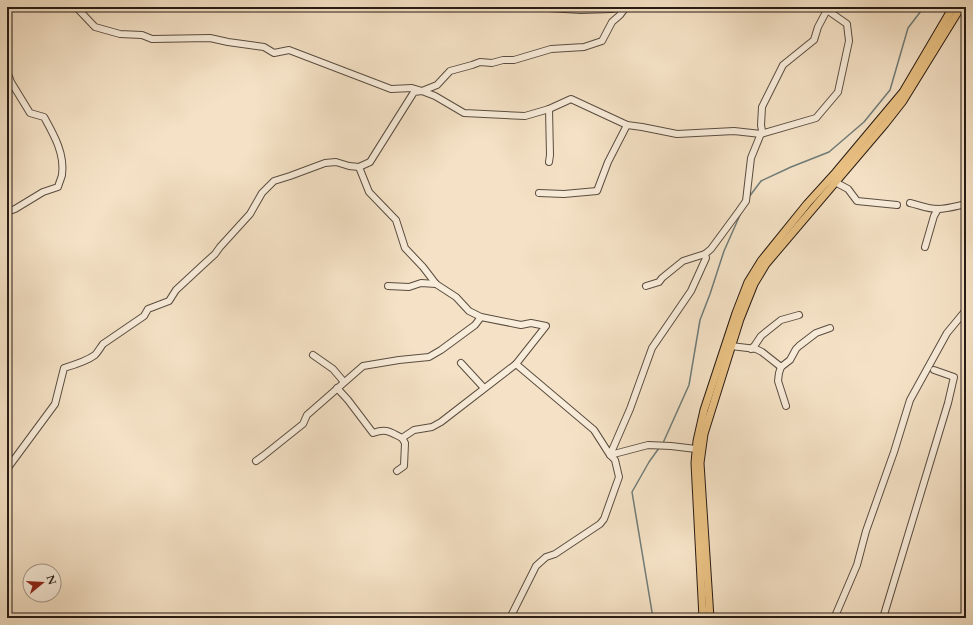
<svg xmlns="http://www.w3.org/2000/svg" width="973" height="625" viewBox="0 0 973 625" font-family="Cardo,serif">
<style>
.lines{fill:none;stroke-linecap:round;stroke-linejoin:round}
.stream{stroke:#6f7c79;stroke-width:1.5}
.minor-casing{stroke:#5a4d40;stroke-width:8}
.major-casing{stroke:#271b14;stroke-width:9}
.minor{stroke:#f8ecda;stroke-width:6}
.major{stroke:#eac183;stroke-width:7}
</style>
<rect width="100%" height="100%" fill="#f5e2c6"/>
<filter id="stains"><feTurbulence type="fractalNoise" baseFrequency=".005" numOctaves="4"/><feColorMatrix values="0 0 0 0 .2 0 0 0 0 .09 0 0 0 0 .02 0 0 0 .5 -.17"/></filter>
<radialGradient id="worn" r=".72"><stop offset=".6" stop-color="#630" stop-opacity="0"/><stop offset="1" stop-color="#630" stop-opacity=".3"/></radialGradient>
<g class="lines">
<g class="stream">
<path d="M749 197 761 181 791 167 829 152 864 122 890 90 908 28 924 7"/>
<path d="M663 443 689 385 700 320 710 294 724 251 740 215"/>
<path d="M653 618 632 492 649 462 659 448"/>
</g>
<defs>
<g id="minor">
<path d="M76 7 95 27 120 34 142 35 152 39 210 38 228 42 264 47 274 53 289 50 391 89 412 88 422 91 437 85 450 71 472 65 480 62 492 63 503 60H514L551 49 584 47 602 41 612 22 620 15 626 7"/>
<path d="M531 7 581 10 611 9 625 7"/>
<path d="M7 71 11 82 30 113 44 117C54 135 65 154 62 175 61 179 59 183 58 187L43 192 15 209 7 212"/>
<path d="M549 109 550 155 549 162"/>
<path d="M359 167 369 192 396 220 405 248 423 267 436 284 456 297 469 311 481 317"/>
<path d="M835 182 848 189 857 201 897 205"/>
<path d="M539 193 564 194 597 191 608 162 627 125"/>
<path d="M910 203C919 205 928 209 938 209 947 209 957 206 966 204"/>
<path d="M925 247 934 216 938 209"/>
<path d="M388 286 409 287 421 283 436 284"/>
<path d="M646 286 659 282 662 278 683 261 705 254"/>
<path d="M731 346 756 349 762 352 781 367"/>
<path d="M751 349 755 345 761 336 781 320 799 315"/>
<path d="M313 355 333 369 344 382"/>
<path d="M461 363 484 388"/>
<path d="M337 388 348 400 373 433C387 428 390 432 402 438L414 430 432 427 441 422 516 364 594 430 610 455 630 409 652 348 691 291 706 258 705 254 711 249 739 211 746 201 751 158 762 131 761 125 762 107 783 65 814 40 818 27 827 10"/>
<path d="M786 406 778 381 779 373 781 367 790 360 796 349 799 346 816 333 830 328"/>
<path d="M256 461 263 456 303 424 307 415 363 366 399 360 429 357 441 350 475 325 481 317 521 325 531 323 546 326 516 364"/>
<path d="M7 469 55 404 64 368C74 365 87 361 95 355 98 352 100 348 103 344L144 316 148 309 169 301 176 290 204 264 215 254 220 247 250 214 262 193 274 181 290 176 325 163 336 162 349 166 359 167 370 162 414 92 422 91 435 96 464 113 525 116 549 109 571 99 627 125 642 127 677 134 734 131 761 134 816 118 838 92 849 41 847 24 827 10 828 7"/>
<path d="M397 471 404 466 405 443 402 438"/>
<path d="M510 618 536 566 546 557 555 554 600 524 604 519 619 477 615 460 610 455 648 445 671 446 696 449"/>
<path d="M838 618 836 614 857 565 866 531 894 452 910 400 947 333 966 310"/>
<path d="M883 618 948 403 954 377 934 370"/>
</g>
<g id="major">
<path d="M703 618 695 463 697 441 704 410 736 313 748 282 761 261 807 204 836 172 903 92 953 7"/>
<path d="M710 618 700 463 704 434 740 319 754 284 766 264 885 124 903 101 961 7"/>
</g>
</defs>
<use href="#minor" class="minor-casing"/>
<use href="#major" class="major-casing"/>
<use href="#minor" class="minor"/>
<use href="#major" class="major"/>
</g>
<rect width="973" height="625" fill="none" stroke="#f5e2c6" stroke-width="24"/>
<rect x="8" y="8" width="957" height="609" fill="none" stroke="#271b14" stroke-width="2"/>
<rect x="12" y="12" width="949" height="601" fill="none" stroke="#271b14"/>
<g transform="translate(42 583) rotate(72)"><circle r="19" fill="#f8ecda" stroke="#a4988b"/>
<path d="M0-3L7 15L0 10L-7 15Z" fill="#8f2418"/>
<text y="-6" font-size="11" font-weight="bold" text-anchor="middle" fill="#271b14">N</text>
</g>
<rect width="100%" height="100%" filter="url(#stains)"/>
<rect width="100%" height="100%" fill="url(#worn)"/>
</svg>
